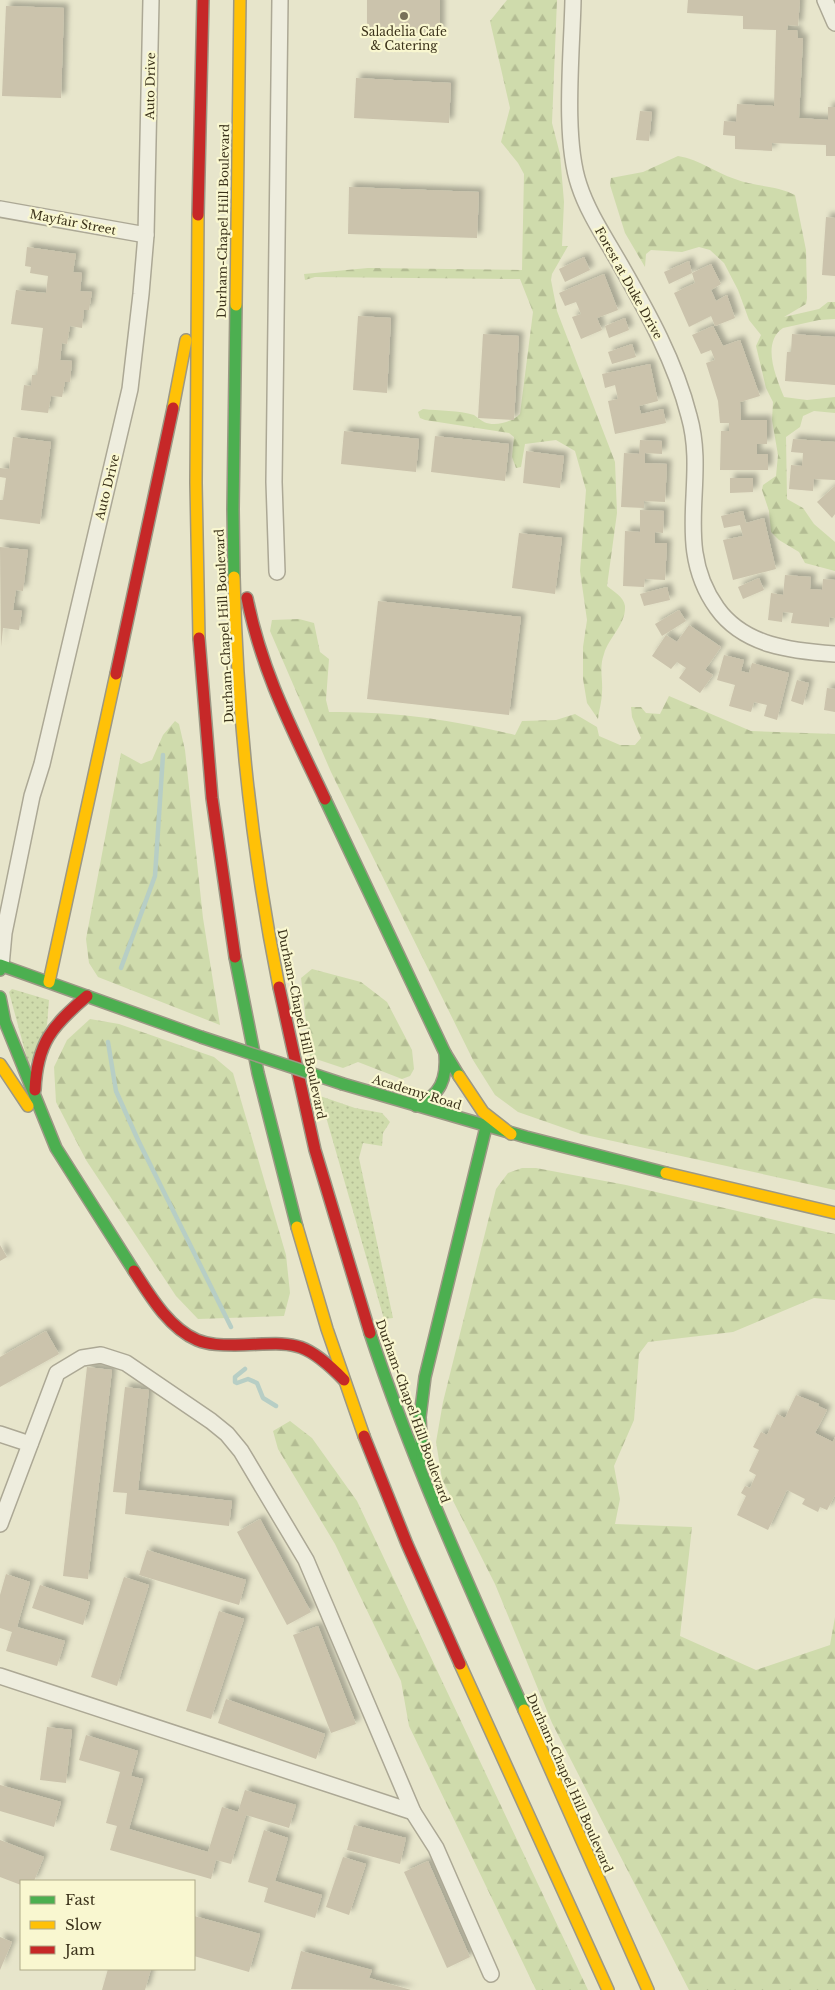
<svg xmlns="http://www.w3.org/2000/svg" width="835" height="1990" viewBox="0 0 835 1990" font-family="'Libre Baskerville',serif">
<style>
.grass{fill:url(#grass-dots)}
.forest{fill:url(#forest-firs)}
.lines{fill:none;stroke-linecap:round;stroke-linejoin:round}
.stream{stroke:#b7cec5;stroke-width:4.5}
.building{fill:#cbc3ac;filter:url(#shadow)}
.street-casing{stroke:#aca895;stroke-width:18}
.fast-casing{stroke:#9c9885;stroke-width:14}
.slow-casing{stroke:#9c9885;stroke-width:14}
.jam-casing{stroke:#9c9885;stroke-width:14}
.street{stroke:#eeedde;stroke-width:15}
.fast{stroke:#4caf50;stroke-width:11}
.slow{stroke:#ffc107;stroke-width:11}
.jam{stroke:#c62828;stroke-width:11}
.fast-bridge-casing{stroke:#9c9885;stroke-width:14;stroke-linecap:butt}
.fast-bridge{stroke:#4caf50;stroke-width:11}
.poi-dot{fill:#787159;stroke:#f9f7d0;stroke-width:2}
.labels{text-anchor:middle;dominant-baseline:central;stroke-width:4.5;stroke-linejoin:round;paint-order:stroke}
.poi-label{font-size:12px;fill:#3c331b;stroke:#f9f7d0}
.street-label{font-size:12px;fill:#3c331b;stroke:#f9f7d0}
</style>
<defs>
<pattern id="grass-dots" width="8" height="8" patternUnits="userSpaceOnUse" patternTransform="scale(1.25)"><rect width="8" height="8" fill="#cfdbac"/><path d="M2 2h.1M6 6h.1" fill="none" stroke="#b3bc93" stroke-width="1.8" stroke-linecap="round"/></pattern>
<pattern id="forest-firs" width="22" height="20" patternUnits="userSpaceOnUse" patternTransform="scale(1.25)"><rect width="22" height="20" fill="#cfdbac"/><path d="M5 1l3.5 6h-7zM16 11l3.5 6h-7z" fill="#b3bc93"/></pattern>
<filter id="shadow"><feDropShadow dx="4.5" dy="-4.5" stdDeviation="2.5" flood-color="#0004"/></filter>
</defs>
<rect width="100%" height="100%" fill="#e7e5cb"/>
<g class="grass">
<path d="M12 989 49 1000 47 1025 29 1066 9 992Z"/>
<path d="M320 1096 355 1108 382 1113 390 1122 383 1133 382 1146 363 1143 359 1158 393 1318 384 1319Z"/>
</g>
<g class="forest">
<path d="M507 0H557L552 123 560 154 564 202 562 246H568L552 274 551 280 557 311 615 462 617 513 607 586C613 591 624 597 625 606 626 625 609 637 604 654 599 667 603 679 602 692 602 701 599 710 598 719L587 703 583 679V647L587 620 580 571 586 490 575 451 556 440 525 444 521 467 516 468 512 457 514 437 509 433 425 420 420 418 418 412 423 409C439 411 459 410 474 415 477 417 480 420 484 422 495 427 512 422 520 414L533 312 520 279 315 277 305 280 304 274 368 268 522 270 524 174 518 163 501 142 510 108 490 21Z"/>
<path d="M678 156C701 160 714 172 735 179 755 187 776 185 795 195L806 250 807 298 806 304 784 317 819 309 828 302H835V319L819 320 783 328C761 343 776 377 784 397L807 400 835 397V413L814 411 803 416 800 427 786 437 787 499 803 508 814 524 835 542V571L805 563 799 552 779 540 771 532 769 511 762 490 763 485 776 476 778 455 772 420 773 402 766 388 756 346 761 335 749 320 738 290 724 263 710 250 699 247 682 252 651 250 646 254 645 267 625 233 610 185 611 178 643 172Z"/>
<path d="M299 619 314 623 320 652 329 659 326 700 329 712C393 711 454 720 515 735L522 721 556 720 575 714 597 727 599 736 620 745H635L641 738 632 717 631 707H641L646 713 660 714 669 696 751 731 835 734V1190L581 1134 518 1112 495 1095 473 1060 331 772 270 631 272 620Z"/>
<path d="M175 721 179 724 185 750 203 918 220 1025 98 977 89 963 86 939 121 753 141 764 152 760 163 735Z"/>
<path d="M312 969 361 982 387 1002 412 1050 414 1069 410 1076 402 1079 358 1062 343 1068 310 1057 301 978Z"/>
<path d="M90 1019 119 1024 214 1057 233 1073 286 1255 290 1293 284 1316 198 1319 176 1296 86 1160 56 1102 54 1067 67 1040Z"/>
<path d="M522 1168H536L626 1185 835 1234V1300L814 1298 733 1332 648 1342 639 1354 634 1420 614 1466 620 1499 615 1524 692 1527 680 1636 756 1670 830 1645 835 1617V1990H689L552 1723 495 1584 442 1479 436 1442 443 1402 496 1189 508 1173Z"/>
<path d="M290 1421 312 1438 357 1501 588 1990H536L409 1726 401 1681 335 1544 278 1449 273 1431Z"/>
</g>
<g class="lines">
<g class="stream">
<path d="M121 968 155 876 163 755"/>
<path d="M108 1042 116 1091 138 1140 231 1327"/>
<path d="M245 1369 235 1377V1382L237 1383 248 1379 257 1383 263 1398 276 1406"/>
</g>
</g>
<g class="building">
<path d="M367 0H440V33L367 32Z"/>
<path d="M688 0H800L798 26 788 25 787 30H797L798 38H803L799 118 828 120V107H835V156H826V145L772 143V151L735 149V136L723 135 724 121 736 122 737 104 774 106 776 30 743 29V16L687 13Z"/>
<path d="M6 6 64 8 61 98 2 96Z"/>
<path d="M356 78 451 83 449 123 354 118Z"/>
<path d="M640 111 652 112 649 141 636 140Z"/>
<path d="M349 187 479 192 477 238 348 234Z"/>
<path d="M826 217 835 218V276L822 275Z"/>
<path d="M27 247 76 254 73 272 82 273 80 291 92 292 89 310H84L82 328 70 326 67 344 62 343 60 360 72 361 70 382H65L62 397 51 396 48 413 21 410 24 385 31 386 32 375H37L43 328 11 324 16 290 46 293 48 276 30 273 31 267 25 266Z"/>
<path d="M584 257 590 270 565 282 559 269Z"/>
<path d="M689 261 692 273 669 284 664 272Z"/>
<path d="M711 264 721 284 711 290 716 301 727 295 735 318 715 326 711 316 689 327 674 293 695 283 692 273Z"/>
<path d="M604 274 618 310 597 318 602 330 581 339 572 317 581 314 576 302 565 306 559 293Z"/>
<path d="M358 316 391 318 387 393 353 390Z"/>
<path d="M625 318 629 330 609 338 605 326Z"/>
<path d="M713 326 723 346 740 340 760 396 740 402 741 420H767V444H757V454H768V470H720L721 431H729V423H720L718 401 706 363 715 360 711 350 701 354 692 335Z"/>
<path d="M483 334 519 336 514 420 478 418Z"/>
<path d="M792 334 835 337V385L785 381 787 352H791Z"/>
<path d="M632 344 636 357 612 364 608 352Z"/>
<path d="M650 364 658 401 639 406 641 414 663 409 666 423 615 434 608 401 618 399 615 385 605 388 602 374Z"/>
<path d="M344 431 419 439 416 472 341 464Z"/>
<path d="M435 436 509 444 505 481 431 472Z"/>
<path d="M13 437 51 442 40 524 0 519V500H3L6 478 0 477V468L9 469Z"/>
<path d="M793 439 835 442V480L814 479 813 491 789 489 791 465 802 466 803 453 791 452Z"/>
<path d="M640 440 662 441V454L645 453V463L667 464 665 502 644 501V508L621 507 624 453 639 454Z"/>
<path d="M526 451 564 456 560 488 523 483Z"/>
<path d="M730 478H753V492L730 493Z"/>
<path d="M835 486V514L832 518 817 502Z"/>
<path d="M640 510 664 511 663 533 655 532V543H667L665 580 645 579 644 587 623 586 625 531 640 532Z"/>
<path d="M743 511 746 523 764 518 776 569 733 580 723 540 743 536 740 525 724 528 721 516Z"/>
<path d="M519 533 562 538 555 594 512 588Z"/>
<path d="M0 547 28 550 23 591 16 590 13 610 22 611 19 630 3 628 1 647Z"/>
<path d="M785 575 811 577 810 589 822 590 823 579 835 580V618L830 617 829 627 791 623 793 613 783 612 782 622 768 620 771 593 783 595Z"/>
<path d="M759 578 764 590 743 599 738 587Z"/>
<path d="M667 587 670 600 644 606 640 594Z"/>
<path d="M378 601 521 617 509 715 367 699Z"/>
<path d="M679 610 686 621 662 636 655 624Z"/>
<path d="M689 625 721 647 705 670 713 675 700 693 679 678 686 668 677 662 671 669 652 656 666 635 677 642Z"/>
<path d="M724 655 744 660 741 671 749 673 752 663 789 673 777 720 764 716 767 705 754 702 751 712 729 706 735 685 717 680Z"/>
<path d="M797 680 809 683 803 705 791 701Z"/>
<path d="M827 688 835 689V712L824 710Z"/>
<path d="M0 1245 7 1257 0 1261Z"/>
<path d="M46 1331 59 1354 0 1387V1357Z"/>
<path d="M87 1367 112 1370 88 1579 63 1576Z"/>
<path d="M125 1387 149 1390 138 1490 232 1501 229 1526 125 1514 127 1493 113 1492Z"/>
<path d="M796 1395 819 1404 818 1406 827 1410 815 1433 833 1442 835 1437V1495L827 1510 820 1507 818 1512 802 1504 805 1499 787 1490 768 1530 737 1515 746 1496 741 1493 745 1486 750 1488 756 1475 749 1471 759 1450 753 1447 761 1432 767 1435 777 1414 785 1418Z"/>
<path d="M260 1519 311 1612 287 1625 237 1532Z"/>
<path d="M147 1550 246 1580 239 1605 139 1575Z"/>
<path d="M6 1574 30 1582 17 1627 65 1641 57 1666 6 1651 12 1632 0 1628V1595Z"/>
<path d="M124 1577 149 1585 117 1686 91 1677Z"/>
<path d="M40 1585 90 1602 83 1625 32 1608Z"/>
<path d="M219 1611 244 1619 211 1719 186 1711Z"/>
<path d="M318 1626 356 1724 331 1733 293 1635Z"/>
<path d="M226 1699 325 1734 316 1759 218 1723Z"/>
<path d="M47 1727 72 1730 66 1783 40 1780Z"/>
<path d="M86 1735 138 1751 131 1776 143 1779 129 1829 208 1852 222 1807 238 1812 245 1790 296 1805 289 1828 246 1815 231 1864 216 1860 211 1879 110 1850 117 1826 106 1823 120 1772 79 1760Z"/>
<path d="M0 1785 61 1802 54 1827 0 1811Z"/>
<path d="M354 1825 406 1838 400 1864 347 1850Z"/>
<path d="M264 1830 288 1838 275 1881 322 1895 315 1918 264 1902 268 1888 248 1882Z"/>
<path d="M0 1840 44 1857 34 1881H21V1885L0 1877Z"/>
<path d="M343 1857 366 1864 349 1915 326 1907Z"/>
<path d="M428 1861 470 1957 447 1968 404 1872Z"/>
<path d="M194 1916 260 1934 249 1972 194 1956Z"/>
<path d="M0 1937 12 1942 0 1970Z"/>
<path d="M301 1951 372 1970 369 1978 411 1990 291 1989Z"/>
<path d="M108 1969H151L145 1990H102Z"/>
</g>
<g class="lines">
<defs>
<g id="street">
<path d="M573 0C572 52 563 138 579 185 588 213 606 239 620 264 648 313 675 361 689 416 708 482 672 545 717 608 744 646 792 651 835 654"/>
<path d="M825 0 835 23"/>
<path d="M0 209 146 235"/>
<path d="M277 572 274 482 280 0"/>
<path d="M1 966 4 933 32 796 42 764 130 389 141 294 146 235 151 0"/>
<path d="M0 1434 30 1444"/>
<path d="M0 1524 57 1373 82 1358 101 1355 126 1363 211 1421 227 1434 241 1451 306 1560 413 1812 436 1848 491 1974"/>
<path d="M0 1676 413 1812"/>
</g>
<g id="fast">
<path d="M234 577 233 509 236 305"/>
<path d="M325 799 445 1053 459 1076"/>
<path d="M235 957 258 1073 297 1227"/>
<path d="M0 965 201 1037"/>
<path d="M0 970 1 966"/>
<path d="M0 997 5 1022 56 1148 134 1271"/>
<path d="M343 1084 526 1137 666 1173"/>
<path d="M416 1106C441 1095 447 1079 445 1053"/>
<path d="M370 1333C413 1463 468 1584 524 1710"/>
<path d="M422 1460 420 1417 425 1377 486 1127"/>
</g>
<g id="slow">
<path d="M198 215 196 483 199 638"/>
<path d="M236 305 240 0"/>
<path d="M173 408 186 340"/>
<path d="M234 577C237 714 252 853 279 987"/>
<path d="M49 982 116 674"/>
<path d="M0 1064 28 1106"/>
<path d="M459 1076 483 1112 511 1134"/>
<path d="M666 1173 835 1213"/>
<path d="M297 1227 327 1329 364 1436"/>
<path d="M460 1664 608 1990"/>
<path d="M524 1710 648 1990"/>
</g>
<g id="jam">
<path d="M198 215 203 0"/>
<path d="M247 598C262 673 293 731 325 799"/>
<path d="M199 638 212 798 235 957"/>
<path d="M116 674 173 408"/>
<path d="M279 987 315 1150 370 1333"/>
<path d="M35 1090C37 1043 52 1026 87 996"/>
<path d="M134 1271C150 1296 169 1328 197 1340 209 1345 222 1345 235 1345 292 1344 301 1336 344 1380"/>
<path d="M364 1436 407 1544 460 1664"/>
</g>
</defs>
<use href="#street" class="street-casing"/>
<use href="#fast" class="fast-casing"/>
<use href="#slow" class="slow-casing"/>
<use href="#jam" class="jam-casing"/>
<use href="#street" class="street"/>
<use href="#fast" class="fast"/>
<use href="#slow" class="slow"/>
<use href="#jam" class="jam"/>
<defs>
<path id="fast-bridge" d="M201 1037 343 1084"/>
</defs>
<use href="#fast-bridge" class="fast-bridge-casing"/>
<use href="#fast-bridge" class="fast-bridge"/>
</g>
<circle class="poi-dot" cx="404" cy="16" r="5"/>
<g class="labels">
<g class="poi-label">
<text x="404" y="31">Saladelia Cafe<tspan x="404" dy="14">&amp; Catering</tspan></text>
</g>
<g class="street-label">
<text transform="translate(150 86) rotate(-89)">Auto Drive</text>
<text transform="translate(223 221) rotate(-89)">Durham-Chapel Hill Boulevard</text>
<text transform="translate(73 222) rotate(11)">Mayfair Street</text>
<text transform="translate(629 283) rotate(61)">Forest at Duke Drive</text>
<text transform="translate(107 487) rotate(-76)">Auto Drive</text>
<text transform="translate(224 626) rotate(-93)">Durham-Chapel Hill Boulevard</text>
<text transform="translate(302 1024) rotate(78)">Durham-Chapel Hill Boulevard</text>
<text transform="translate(417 1092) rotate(17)">Academy Road</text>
<text transform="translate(413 1411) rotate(70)">Durham-Chapel Hill Boulevard</text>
<text transform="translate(570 1783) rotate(66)">Durham-Chapel Hill Boulevard</text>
</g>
</g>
<rect x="20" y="1880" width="175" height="90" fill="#f9f7d0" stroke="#ada988"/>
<rect x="30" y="1896" width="25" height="8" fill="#4caf50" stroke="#ada988"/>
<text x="65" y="1905" font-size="15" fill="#3c331b">Fast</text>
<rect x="30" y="1921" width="25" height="8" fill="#ffc107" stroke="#ada988"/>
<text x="65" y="1930" font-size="15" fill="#3c331b">Slow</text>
<rect x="30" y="1946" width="25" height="8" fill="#c62828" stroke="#ada988"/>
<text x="65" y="1955" font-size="15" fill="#3c331b">Jam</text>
</svg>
